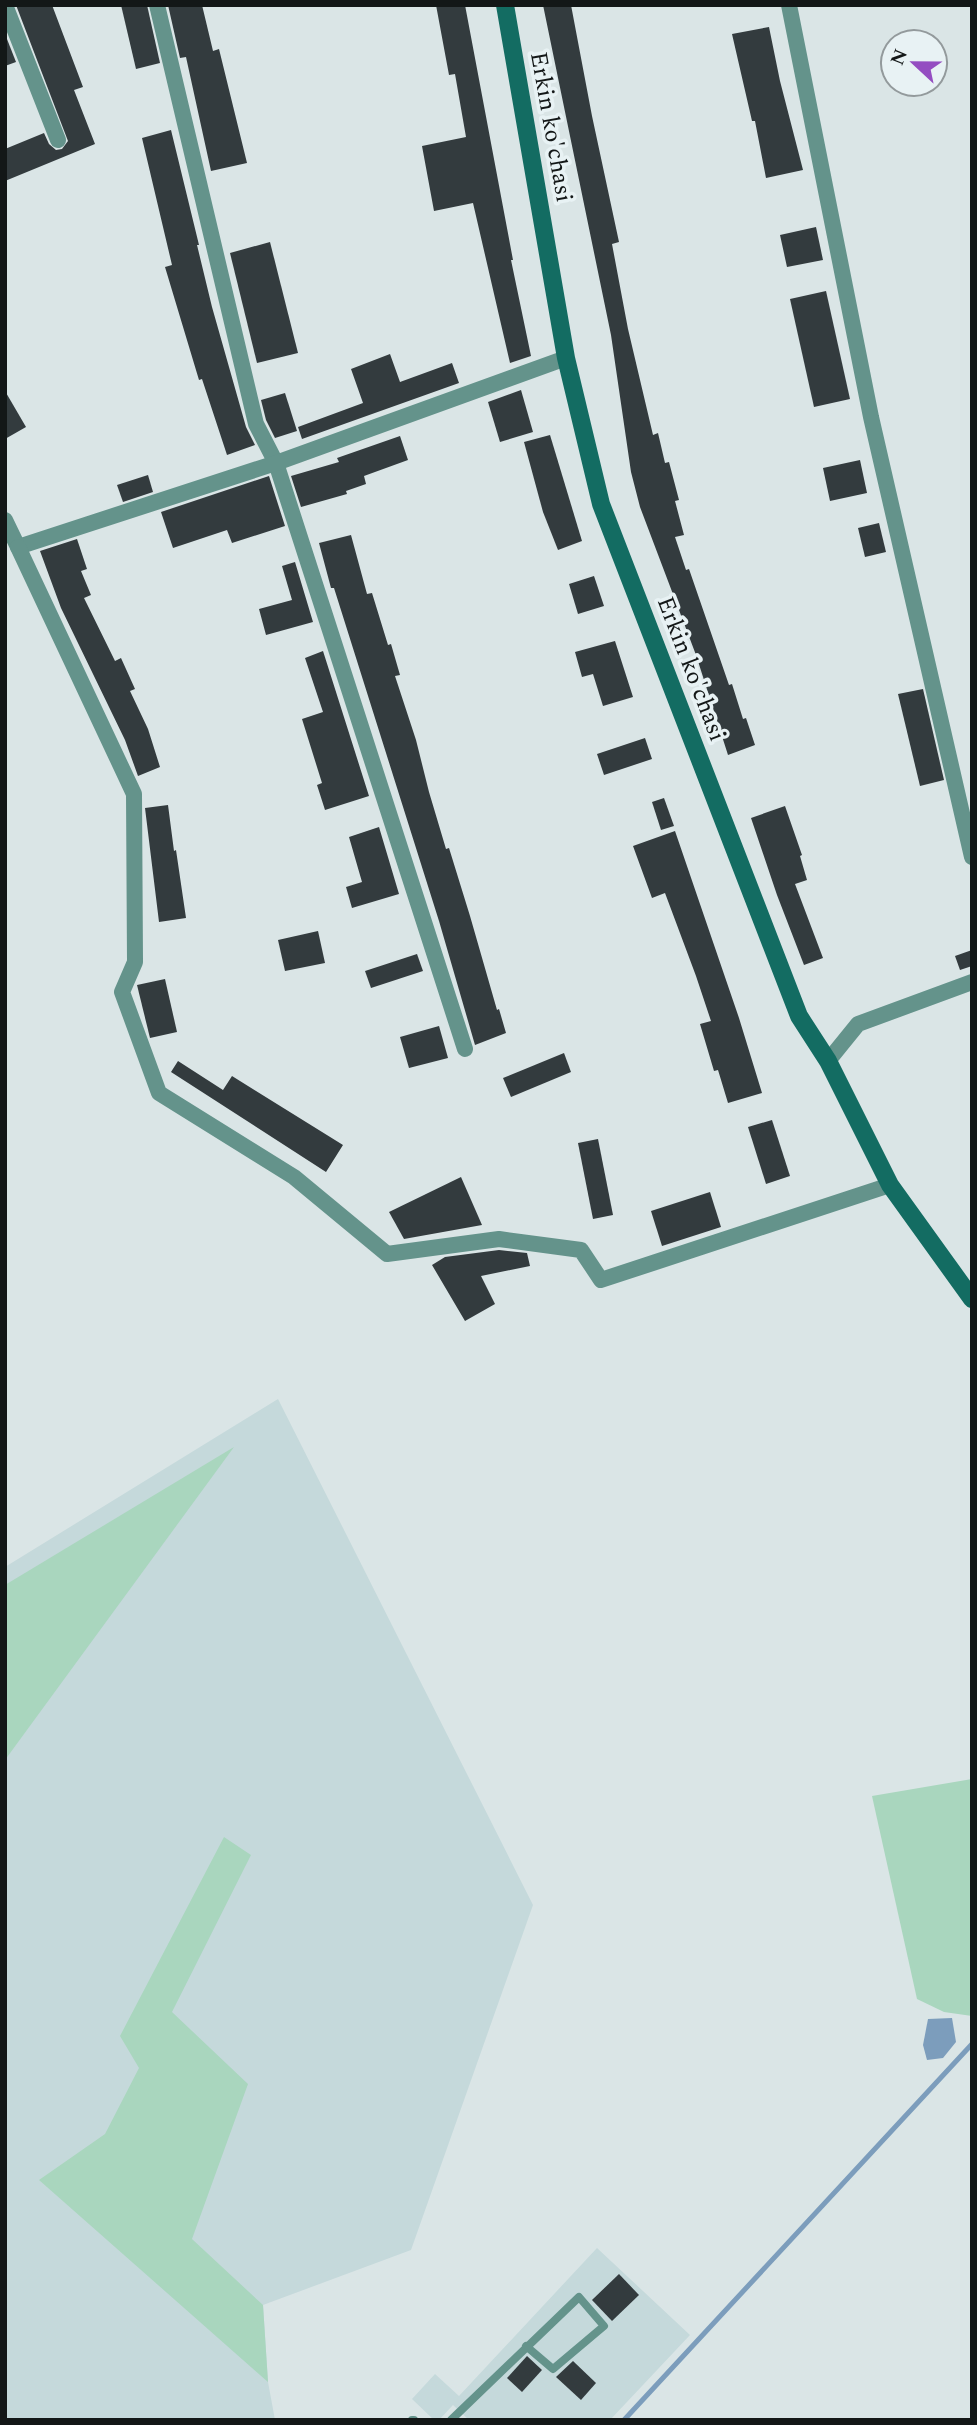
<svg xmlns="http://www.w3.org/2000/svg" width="977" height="2425" viewBox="0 0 977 2425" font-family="Spectral,serif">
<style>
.built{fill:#c5d9db}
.green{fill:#a9d6be}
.water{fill:#7c9dbc}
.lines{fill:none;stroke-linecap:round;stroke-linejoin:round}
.stream{stroke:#7c9dbc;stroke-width:5}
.building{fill:#333b3e}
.lane{stroke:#64938b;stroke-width:8}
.street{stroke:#64938b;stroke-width:16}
.secondary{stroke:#136c62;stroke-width:18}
.labels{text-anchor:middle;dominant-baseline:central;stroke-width:7;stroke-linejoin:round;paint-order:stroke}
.street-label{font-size:24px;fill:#131717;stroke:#e8f2f4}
</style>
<rect width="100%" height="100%" fill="#dae5e6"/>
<g class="built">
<path d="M278 1399 533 1905 411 2250 263 2305 268 2382 275 2420H5V1567Z"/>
<path d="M597 2248 690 2335 610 2420H469L453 2405 439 2420H434L412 2399 435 2374 459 2396Z"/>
</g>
<g class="green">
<path d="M234 1447 5 1760V1585Z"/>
<path d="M972 1779V2016L944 2012 917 1999 872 1796Z"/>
<path d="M224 1837 251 1855 172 2012 248 2084 192 2239 263 2305 268 2382 39 2180 105 2134 139 2068 120 2036Z"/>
</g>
<path class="water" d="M952 2018 956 2042 943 2058 927 2060 923 2045 928 2019Z"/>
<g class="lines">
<path class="stream" d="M624 2420 972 2044"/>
</g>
<g class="building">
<path d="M16 5H52L83 87 74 90 95 144 5 181V149L44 133 49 144 56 150 62 149 68 141Z"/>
<path d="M121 5H147L160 63 136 69Z"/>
<path d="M168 5H202L213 51 219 49 247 163 211 171 186 57 180 58Z"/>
<path d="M436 5H465L513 260H511L531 356 510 363 473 203 434 211 422 146 466 137 455 74 449 75Z"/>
<path d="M543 5H571L592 116 619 242 612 244 628 329 653 435 658 433 665 463 669 462 679 500 675 501 684 535 675 537 686 570 689 569 729 685 732 684 743 719 746 718 755 745 728 755 696 655 640 507 631 472 611 335Z"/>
<path d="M769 27 780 81 803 170 766 178 755 121H752L732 34Z"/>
<path d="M5 34 16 62 5 66Z"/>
<path d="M171 130 199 245H197L212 307 246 427 255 445 227 455 202 379 199 380 165 267 172 265 142 138Z"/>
<path d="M816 227 823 260 787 267 780 235Z"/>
<path d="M270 242 298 353 257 363 230 253Z"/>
<path d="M826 291 850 399 814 407 790 299Z"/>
<path d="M390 354 400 382 452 363 459 383 302 439 298 427 363 403 351 369Z"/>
<path d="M521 390 533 432 500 442 488 402Z"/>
<path d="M5 391 26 427 5 439Z"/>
<path d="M285 393 297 431 275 438 266 420 261 400Z"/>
<path d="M550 435 582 541 558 550 543 512 524 442Z"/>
<path d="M400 436 408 460 364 476 366 484 346 491 347 494 301 507 291 476 339 462 337 458Z"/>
<path d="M860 460 867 493 830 501 823 468Z"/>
<path d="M148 475 153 492 123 502 117 485Z"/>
<path d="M269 476 285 526 232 543 227 530 173 548 161 512Z"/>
<path d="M879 523 886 552 865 557 858 528Z"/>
<path d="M351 535 367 594 372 593 388 645 391 644 400 675 395 676 416 740 429 792 446 849 449 848 470 916 497 1010 499 1009 506 1033 475 1045 439 921 334 588H331L319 543Z"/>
<path d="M77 539 87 569 81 571 91 595 84 598 115 661 121 658 135 689 130 691 148 729 160 767 138 776 125 740 61 608 40 551Z"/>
<path d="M295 562 313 622 266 635 259 609 292 600 282 566Z"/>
<path d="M594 576 604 606 578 614 569 584Z"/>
<path d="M615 641 633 697 603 706 593 674 582 677 575 652Z"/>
<path d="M323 651 369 796 325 810 317 785 322 783 302 719 323 712 305 658Z"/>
<path d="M923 689 944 780 920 786 898 694Z"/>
<path d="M645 738 652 759 604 775 597 754Z"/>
<path d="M664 798 674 826 661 830 652 802Z"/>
<path d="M168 805 174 851 176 850 186 918 159 922 145 808Z"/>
<path d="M785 806 802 855 800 856 807 880 795 884 823 958 804 965 777 895 751 818Z"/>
<path d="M379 827 399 894 352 908 346 887 362 882 349 837Z"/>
<path d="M675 831 739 1018 762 1093 728 1103 718 1070 714 1071 700 1024 711 1021 696 976 665 893 652 898 633 846Z"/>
<path d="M318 931 325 963 285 971 278 940Z"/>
<path d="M972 950V966L960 970 955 956Z"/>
<path d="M417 954 423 971 371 988 365 971Z"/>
<path d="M165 979 177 1032 150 1038 137 985Z"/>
<path d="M439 1026 448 1058 409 1068 400 1037Z"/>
<path d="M564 1053 571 1072 511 1097 503 1078Z"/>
<path d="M178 1061 223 1090 232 1076 343 1145 326 1172 171 1072Z"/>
<path d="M772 1120 790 1176 766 1184 748 1127Z"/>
<path d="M598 1139 613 1215 593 1219 578 1143Z"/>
<path d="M461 1177 482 1225 404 1239 389 1212Z"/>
<path d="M710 1192 721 1227 662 1246 651 1211Z"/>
<path d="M499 1250 527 1253 530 1266 481 1276 495 1304 465 1321 432 1265 445 1257Z"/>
<path d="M619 2274 639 2295 612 2321 592 2300Z"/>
<path d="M527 2356 542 2370 522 2392 507 2378Z"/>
<path d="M573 2361 596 2383 581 2400 556 2377Z"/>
</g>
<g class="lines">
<g class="lane">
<path d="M412 2420H414"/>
<path d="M451 2420 579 2297 604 2326 553 2369 526 2346"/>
</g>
<g class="street">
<path d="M5 5 58 140"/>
<path d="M157 5 256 424 276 463 465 1049"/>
<path d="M789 5 871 417 972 857"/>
<path d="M5 520 18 547 276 463 566 358"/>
<path d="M18 547 134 794 135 962 122 992 159 1093 294 1177 387 1254 499 1239 581 1250 601 1280 890 1185"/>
<path d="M828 1061 858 1024 972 982"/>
</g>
<path class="secondary" d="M505 5 566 358 601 504 799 1016 828 1061 890 1185 972 1299"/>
</g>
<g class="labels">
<g class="street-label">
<text transform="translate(551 127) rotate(80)">Erkin ko'chasi</text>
<text transform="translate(691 669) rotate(69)">Erkin ko'chasi</text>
</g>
</g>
<rect width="977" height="2425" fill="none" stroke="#131717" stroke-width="14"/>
<g transform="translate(914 63) rotate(292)"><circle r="33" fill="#e8f2f4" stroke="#939a9c" stroke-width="2"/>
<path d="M0-5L12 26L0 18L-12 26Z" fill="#944dc1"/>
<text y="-10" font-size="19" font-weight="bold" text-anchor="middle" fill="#131717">N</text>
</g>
</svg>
